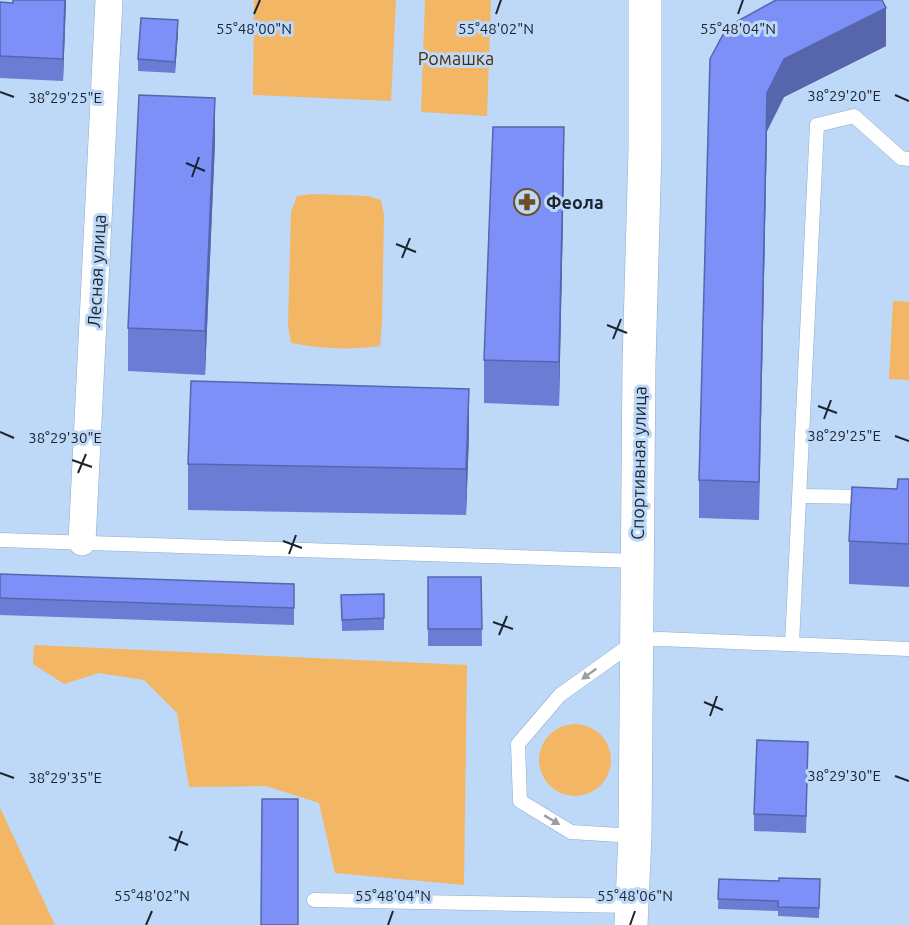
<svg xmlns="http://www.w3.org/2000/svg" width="909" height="925" viewBox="0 0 909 925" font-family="Ubuntu,sans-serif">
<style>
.green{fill:#f2b664}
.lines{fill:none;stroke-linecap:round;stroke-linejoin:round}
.lane-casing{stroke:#92abc9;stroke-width:15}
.street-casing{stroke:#92abc9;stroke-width:28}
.secondary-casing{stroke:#92abc9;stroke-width:34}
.lane{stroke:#fff;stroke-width:14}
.street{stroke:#fff;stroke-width:27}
.secondary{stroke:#fff;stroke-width:33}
.wall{fill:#6b7cd4}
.shaded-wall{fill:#5765ad}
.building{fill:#7c90f7;stroke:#5765ad;stroke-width:1.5}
.oneway{fill:#989da2}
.ticks{fill:none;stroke:#1b2530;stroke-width:2}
.labels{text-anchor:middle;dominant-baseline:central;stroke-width:6;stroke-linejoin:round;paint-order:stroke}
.park-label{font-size:18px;fill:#4d2f00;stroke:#bed8f8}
.poi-label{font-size:18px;font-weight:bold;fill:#1b2530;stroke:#bed8f8;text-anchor:start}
.street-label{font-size:18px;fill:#1b2530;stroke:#bed8f8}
.ticks-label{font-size:15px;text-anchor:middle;fill:#1b2530;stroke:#bed8f8;stroke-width:6;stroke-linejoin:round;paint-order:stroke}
</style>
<rect width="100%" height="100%" fill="#bed8f8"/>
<g class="green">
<path d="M254 0H396L391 101 253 95Z"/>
<path d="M425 0H491L487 116 421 112Z"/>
<path d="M312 194 369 196 381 200 384 215 382 323 380 346C351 350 321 349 291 343L288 325 291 212 297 196Z"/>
<path d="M893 301 909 302V380L889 379Z"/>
<path d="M34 645 467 665 464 885 335 873 319 803 266 786 189 787 177 713 144 680 99 673 64 684 33 664Z"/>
<circle cx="575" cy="760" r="36"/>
<path d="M0 808 55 925H0Z"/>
</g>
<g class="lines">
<defs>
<g id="lane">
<path d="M800 496 870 497"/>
<path d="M0 540 637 561"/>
<path d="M792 644 817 125 854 116 901 158 909 159"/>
<path d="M635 836 571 832 520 801 518 744 560 695 637 640 661 639 909 649"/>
<path d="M314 900 631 906"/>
</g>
<path id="street" d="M82 542 109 0"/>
<path id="secondary" d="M631 925 635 836 639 364 645 149V0"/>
</defs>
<use href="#lane" class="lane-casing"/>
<use href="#street" class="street-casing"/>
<use href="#secondary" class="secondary-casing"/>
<use href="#lane" class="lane"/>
<use href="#street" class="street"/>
<use href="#secondary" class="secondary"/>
</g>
<g class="wall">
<path d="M13 0H66L63 81 0 78V2L13 3Z"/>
<path d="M727 27 886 46 784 97 767 131 759 520 699 518V480Z"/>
<path d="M178 32 175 73 138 71V59Z"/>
<path d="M215 142 205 375 128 371V328Z"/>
<path d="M564 170 559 406 484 403V360Z"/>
<path d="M469 435 466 515 188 510V464Z"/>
<path d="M909 479V587L849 584V541L897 489Z"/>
<path d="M0 574 294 584V625L0 615Z"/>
<path d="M428 577H481L482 646H428Z"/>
<path d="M384 594V630L342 631 341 595Z"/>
<path d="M808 759 806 833 754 831V814Z"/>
<path d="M719 879 779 881 820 879 819 918 778 916V911L718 909Z"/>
</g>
<g class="shaded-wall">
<path d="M65 0H66L63 81V59Z"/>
<path d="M886 8V46L784 97 767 131 759 520 767 93 784 59Z"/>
<path d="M178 20V32L175 73V62Z"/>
<path d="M215 98V142L205 375V331Z"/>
<path d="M564 127V170L559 406V362Z"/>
<path d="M469 389V435L466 515V469Z"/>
</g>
<g class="building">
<path d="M13 0H65L63 59 0 56V2L13 3Z"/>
<path d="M776 0H882L886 8 784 59 767 93 759 482 699 480 710 59 727 27Z"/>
<path d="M141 18 178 20 175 62 138 59Z"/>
<path d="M139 95 215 98 205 331 128 328Z"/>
<path d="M493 127H564L559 362 484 360Z"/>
<path d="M191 381 469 389 466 469 188 464Z"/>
<path d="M898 479H909V544L849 541 852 487 897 489Z"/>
<path d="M0 574 294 584V608L0 598Z"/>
<path d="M428 577H481L482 629H428Z"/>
<path d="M384 594V618L342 620 341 595Z"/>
<path d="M757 740 808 742 806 816 754 814Z"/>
<path d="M262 799H298V925H261Z"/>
<path d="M779 878 820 879 819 908 778 907V901L718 899 719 879 779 881Z"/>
</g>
<defs><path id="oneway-solid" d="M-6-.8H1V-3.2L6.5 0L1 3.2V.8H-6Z" transform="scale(1.5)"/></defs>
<g class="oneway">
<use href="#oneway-solid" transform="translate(589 674) rotate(144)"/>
<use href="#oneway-solid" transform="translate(552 820) rotate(31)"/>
</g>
<path class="ticks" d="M254 14 260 0M496 14 501 0M738 14 743 0M0 92 14 97M895 95 909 101M186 163 205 171M192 177 199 157M396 244 416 252M402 258 410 238M607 325 627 333M613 339 621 319M818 406 837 413M824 419 831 400M0 432 14 438M895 436 909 441M72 460 92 467M78 473 86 454M283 541 302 548M289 554 296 535M493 622 513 629M499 635 507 616M704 702 723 710M710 716 717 696M0 773 14 778M895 776 909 781M169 837 188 845M175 851 182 831M146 925 152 911M388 925 393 911M630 925 635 911"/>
<defs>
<symbol id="pharmacy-ring" viewBox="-11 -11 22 22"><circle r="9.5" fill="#bed8f8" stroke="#6e4f24" stroke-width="1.5"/><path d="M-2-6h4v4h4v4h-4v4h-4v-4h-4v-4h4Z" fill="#6e4f24"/></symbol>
</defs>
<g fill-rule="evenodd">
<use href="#pharmacy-ring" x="512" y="187" width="30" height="30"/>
</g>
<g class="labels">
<g class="park-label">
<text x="456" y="58">Ромашка</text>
</g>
<g class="poi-label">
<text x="546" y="202">Феола</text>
</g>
<g class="street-label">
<text transform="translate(96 271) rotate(-87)">Лесная улица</text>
<text transform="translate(638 463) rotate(-89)">Спортивная улица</text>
</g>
</g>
<g class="ticks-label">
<text x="254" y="34">55°48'00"N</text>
<text x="496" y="34">55°48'02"N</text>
<text x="738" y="34">55°48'04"N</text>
<text x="844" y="101">38°29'20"E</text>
<text x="65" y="103">38°29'25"E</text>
<text x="844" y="441">38°29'25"E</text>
<text x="65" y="443">38°29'30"E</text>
<text x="844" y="781">38°29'30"E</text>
<text x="65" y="783">38°29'35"E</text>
<text x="152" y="901">55°48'02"N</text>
<text x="393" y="901">55°48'04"N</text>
<text x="635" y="901">55°48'06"N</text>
</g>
</svg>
